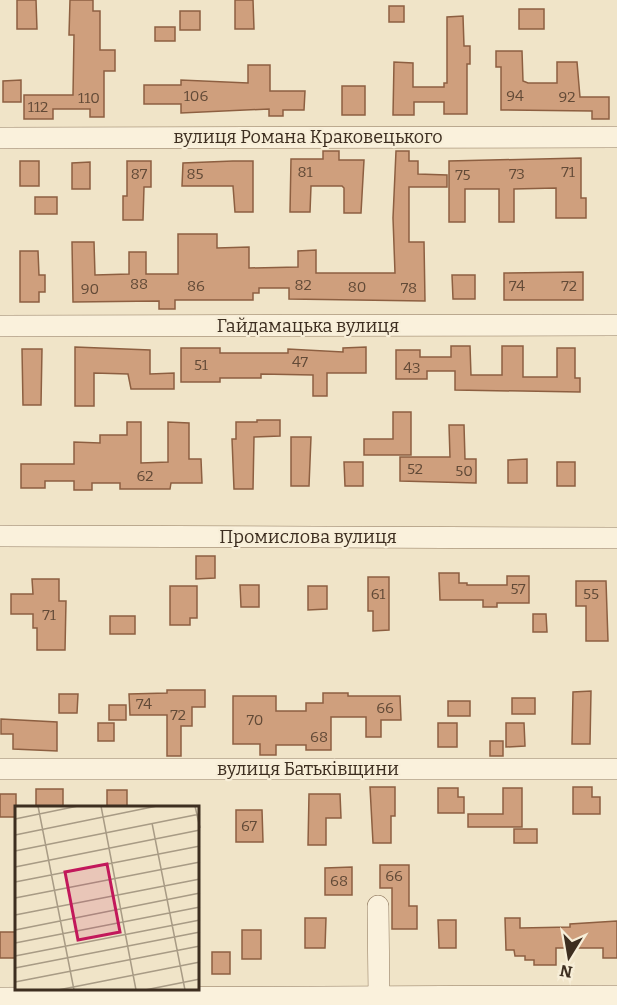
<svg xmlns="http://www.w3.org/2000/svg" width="617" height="1005" viewBox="0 0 617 1005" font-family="Bitter,serif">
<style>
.building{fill:#cf9f7d;stroke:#8d5f41;stroke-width:1.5}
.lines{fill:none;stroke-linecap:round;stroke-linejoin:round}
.minor-casing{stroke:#8d765c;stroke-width:22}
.minor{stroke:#faf1dc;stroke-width:21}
.labels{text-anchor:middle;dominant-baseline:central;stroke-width:4.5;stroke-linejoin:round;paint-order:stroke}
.number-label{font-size:15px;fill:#624a37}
.street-label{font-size:18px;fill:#3d2e20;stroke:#f7eed8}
.inset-road{fill:none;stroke:#a89b85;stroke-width:1.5}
.view{fill:#c2185b;fill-opacity:0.15;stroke:#c2185b;stroke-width:3}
.inset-edge{fill:none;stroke:#3d2e20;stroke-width:3}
</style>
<rect width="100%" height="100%" fill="#f0e4c8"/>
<g class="building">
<path d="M17 0H36L37 29H17Z"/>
<path d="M70 0H93V11H100V50H115V71H104V117H90V109H53V119H24V95H73L74 35H69Z"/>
<path d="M235 0H253L254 29H235Z"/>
<rect x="389" y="6" width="15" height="16"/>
<rect x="519" y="9" width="25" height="20"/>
<rect x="180" y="11" width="20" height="19"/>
<path d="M463 16 464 46H470V64H467V114H444V102H414V115H393L394 62 413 63V87H444V83H447V17Z"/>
<rect x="155" y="27" width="20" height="14"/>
<path d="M496 51H522L523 81 528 83H557V62H577L580 97H609V119H592V111L501 110V67H496Z"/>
<path d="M248 65H270V91H305L304 110H283V116H269V109L181 113V104H144V85H181V80L248 83Z"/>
<path d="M21 80V102H3V81Z"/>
<rect x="342" y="86" width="23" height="29"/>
<path d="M323 151H339V160H364L361 213H344V188L342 186H311L310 212H290L291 159H323Z"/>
<path d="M396 151H409V161H418V174L447 175V187H409V242H424L425 301 289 299V288H259V293H253V300H175V309H159V301L73 302 72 242H94L95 275 129 274V252H146V274H178V234H217V248L249 247V268L298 267V251L316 250V273H395L393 218Z"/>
<path d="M581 158V198H586V218H556V188L514 189V222H499V189H465V222H449V161Z"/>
<rect x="20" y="161" width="19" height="25"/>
<path d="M127 161H151V187H144L143 220H123V196H127Z"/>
<path d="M233 161H253V212H235L233 186H182L183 163Z"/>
<path d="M90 162V189H72V163Z"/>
<rect x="35" y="197" width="22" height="17"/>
<path d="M20 251H38L39 275H45V292H39V302H20Z"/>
<path d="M583 272V300H504V273Z"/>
<path d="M452 275H475V299H453Z"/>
<path d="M451 346H470L471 375H502V346H523V377H557V348H575V378H580V392L455 390V371H427V379H396V350H420V357H451Z"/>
<path d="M75 347 150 350V374L174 373V389H131L128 374 94 373V406H75Z"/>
<path d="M366 347V373H327V396H313V375L261 374V378H220V382H181V348H220V353H288V349L343 352V348Z"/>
<path d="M22 349H42L41 405H23Z"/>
<path d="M393 412H411V455H364V439H393Z"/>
<path d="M257 420H280V436L254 437 253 489H234L232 439H236V422H257Z"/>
<path d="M127 422H141V463L168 462V422L189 423V459H201L202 483H171L170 489H120V483H92V490H74V481H45V488H21V464H74V442L100 443V435H127Z"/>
<path d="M449 425H464L465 459H476V483L400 481V457H450Z"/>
<path d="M291 437H311L309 486H291Z"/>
<path d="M527 459V483H508V460Z"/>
<path d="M344 462H363V486H345Z"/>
<rect x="557" y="462" width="18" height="24"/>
<path d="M196 556H215V578L196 579Z"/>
<path d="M439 573H459V583H467V585H507V576H529V603H497V607H483V600H440Z"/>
<path d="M368 577H389V630L373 631V611H368Z"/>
<path d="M32 579H59V601H66L65 650H37V628H33V614H11V594H33Z"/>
<path d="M576 581H606L608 641H586V606H576Z"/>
<path d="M240 585H259V607H241Z"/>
<path d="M170 586H197V618H190V625H170Z"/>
<path d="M308 586H327V609L308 610Z"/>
<path d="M533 614H546L547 632H533Z"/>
<rect x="110" y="616" width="25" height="18"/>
<path d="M167 690H205V707H192V726H181V756H167V715H130L129 694 167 693Z"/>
<path d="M591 691 590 744H572L573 692Z"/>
<path d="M323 693H348V696H400L401 720H381V737H366V717H331V750H306V745H276V755H260V744H233V696H276V711H306V703H323Z"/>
<path d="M59 694H78L77 713H59Z"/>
<rect x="512" y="698" width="23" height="16"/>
<rect x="448" y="701" width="22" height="15"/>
<rect x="109" y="705" width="17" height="15"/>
<path d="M1 719 57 722V751L13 749V734H1Z"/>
<rect x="98" y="723" width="16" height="18"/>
<rect x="438" y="723" width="19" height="24"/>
<path d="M506 723H524L525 746 506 747Z"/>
<rect x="490" y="741" width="13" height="15"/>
<path d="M370 787H395V816H391V843H373Z"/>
<path d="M573 787H592V797H600V814H573Z"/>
<path d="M438 788H458V797H464V813H438Z"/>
<path d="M503 788H522V827H468V814H503Z"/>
<rect x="36" y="789" width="27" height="18"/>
<rect x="107" y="790" width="20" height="17"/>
<rect x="0" y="794" width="16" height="23"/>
<path d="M309 794H340L341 818H326V845H308Z"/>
<path d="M236 810H262L263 842H236Z"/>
<rect x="514" y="829" width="23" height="14"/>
<path d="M380 865H409V906H417V929H392V888H380Z"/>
<path d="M352 867V895H325V868Z"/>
<path d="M305 918H326L325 948H305Z"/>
<path d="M505 918H520V928L570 927V924L617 921V958H603V948H556V965H534V960H525V956H515L514 950H506Z"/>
<path d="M438 920H456V948H439Z"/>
<rect x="242" y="930" width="19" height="29"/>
<rect x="0" y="932" width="16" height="26"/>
<rect x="212" y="952" width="18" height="22"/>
</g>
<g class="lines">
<defs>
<g id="minor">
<path d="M0 138 617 137"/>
<path d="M0 326 617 325"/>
<path d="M0 536 617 538"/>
<path d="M0 769H617"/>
<path d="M378 906 379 997"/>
<path d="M0 998 617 996"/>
</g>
</defs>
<use href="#minor" class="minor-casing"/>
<use href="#minor" class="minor"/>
</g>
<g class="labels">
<g class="number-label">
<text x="196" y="96">106</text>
<text x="515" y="96">94</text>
<text x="567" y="97">92</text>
<text x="89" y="98">110</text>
<text x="38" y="107">112</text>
<text x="305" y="172">81</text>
<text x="568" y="172">71</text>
<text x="139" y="174">87</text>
<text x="195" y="174">85</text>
<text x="517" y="174">73</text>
<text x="463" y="175">75</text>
<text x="139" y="284">88</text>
<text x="303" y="285">82</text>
<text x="196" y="286">86</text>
<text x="517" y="286">74</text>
<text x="569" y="286">72</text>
<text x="357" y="287">80</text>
<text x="409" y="288">78</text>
<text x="90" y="289">90</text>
<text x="300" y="362">47</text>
<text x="201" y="365">51</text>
<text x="412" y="368">43</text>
<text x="415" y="469">52</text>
<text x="464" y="471">50</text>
<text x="145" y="476">62</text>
<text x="518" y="589">57</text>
<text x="378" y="594">61</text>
<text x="591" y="594">55</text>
<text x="49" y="615">71</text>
<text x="144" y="704">74</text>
<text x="385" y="708">66</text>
<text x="178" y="715">72</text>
<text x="255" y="720">70</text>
<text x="319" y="737">68</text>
<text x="249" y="826">67</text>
<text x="394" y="876">66</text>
<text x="339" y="881">68</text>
</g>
<g class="street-label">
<text x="308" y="137">вулиця Романа Краковецького</text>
<text x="308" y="326">Гайдамацька вулиця</text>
<text x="308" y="537">Промислова вулиця</text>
<text x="308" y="769">вулиця Батьківщини</text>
</g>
</g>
<g transform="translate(15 806)">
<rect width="184" height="184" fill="#f0e4c8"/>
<path class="inset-road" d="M23 0 59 184M86 0 121 184M180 0 185 22M0 13 63 0M137 17 170 184M0 29 142 0M0 45 185 8M0 61 185 24M0 76 185 40M0 92 185 56M0 109 185 73M0 124 185 87M0 137 185 101M0 150 185 114M0 162 185 126M0 176 185 140M43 184 185 156M130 184 185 173"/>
<path class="view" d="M92 58 105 126 63 134 50 66Z"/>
<rect width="184" height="184" class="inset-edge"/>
</g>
<g transform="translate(569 957) rotate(191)" stroke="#f7eed8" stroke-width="4.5" paint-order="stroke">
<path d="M0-4.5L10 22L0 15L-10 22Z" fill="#3d2e20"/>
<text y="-9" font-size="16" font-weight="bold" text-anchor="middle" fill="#3d2e20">N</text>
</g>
</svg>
